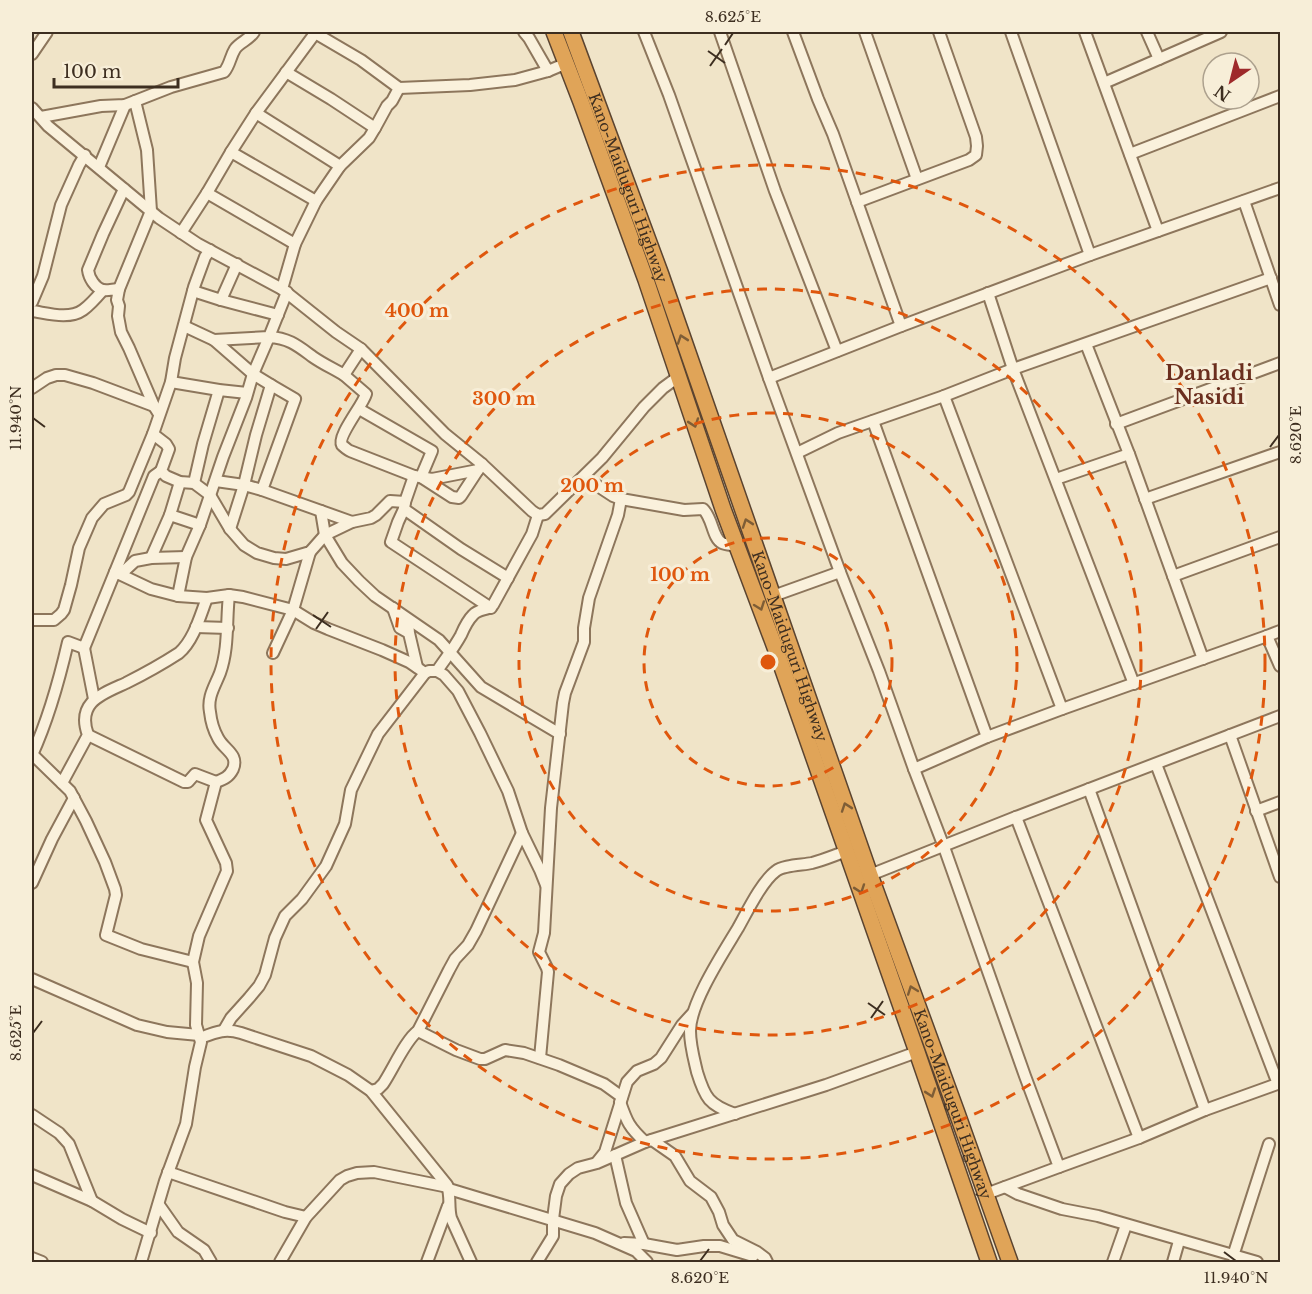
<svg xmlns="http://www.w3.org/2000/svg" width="1312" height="1294" viewBox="0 0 1312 1294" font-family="'Libre Baskerville',serif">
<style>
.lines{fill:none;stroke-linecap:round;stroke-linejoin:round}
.minor-casing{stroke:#8d765c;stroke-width:14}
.highway-casing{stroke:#5b4430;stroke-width:18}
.minor{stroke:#faf1dc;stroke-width:10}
.highway{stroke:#e0a458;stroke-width:15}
.oneway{stroke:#7e5d36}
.ticks{fill:none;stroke:#3d2e20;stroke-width:2}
.ring{fill:none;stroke:#df570d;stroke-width:3;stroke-dasharray:10 8}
.labels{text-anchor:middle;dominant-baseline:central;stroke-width:6;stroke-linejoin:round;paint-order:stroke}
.street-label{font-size:15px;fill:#3d2e20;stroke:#f7eed8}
.district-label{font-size:21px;font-weight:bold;fill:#6b2e1e;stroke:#f7eed8}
.centre{fill:#df570d;stroke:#f7eed8;stroke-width:3}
.ring-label{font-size:18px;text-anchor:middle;font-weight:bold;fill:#df570d;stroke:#f7eed8;stroke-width:6;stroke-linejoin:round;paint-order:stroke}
.neatline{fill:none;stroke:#3d2e20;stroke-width:2}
.ticks-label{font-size:15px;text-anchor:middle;fill:#3d2e20}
</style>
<rect width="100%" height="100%" fill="#f0e4c8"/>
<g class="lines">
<defs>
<g id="minor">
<path d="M524 32 529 38 548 71 567 63"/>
<path d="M644 32 669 95 769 378 840 572 879 671 914 769 944 847 1025 1076 1059 1167 986 1194"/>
<path d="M720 32 775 191 837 351"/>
<path d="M793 32 818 99 833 134 901 326"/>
<path d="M865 32 917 179"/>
<path d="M1011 32 1090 255"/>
<path d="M1085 32 1158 231"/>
<path d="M1147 32 1159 59"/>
<path d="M315 33 361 60 399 88 470 85 515 80 548 71"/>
<path d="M32 54 47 32"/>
<path d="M286 72 331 99 375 128"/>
<path d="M1104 83 1221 32"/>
<path d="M32 108 48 126 159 218 198 244 282 289 336 332 361 349 445 434 482 464 532 511 538 515 545 514 602 458 644 407 663 388 678 377"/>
<path d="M256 113 340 166"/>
<path d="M41 117 101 106 125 105 171 87 224 72C230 65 230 57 235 49 240 42 249 40 254 32"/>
<path d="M231 152 316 201"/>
<path d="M1130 154 1280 96"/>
<path d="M99 167 125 105"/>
<path d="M124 189 103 234 88 270C89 278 95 288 103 290 107 291 114 289 119 289L117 300 119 306 118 316 121 332 129 348 154 406 159 414"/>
<path d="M207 193 295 244"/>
<path d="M1244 201 1280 305"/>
<path d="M857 202 969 160 976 155 977 146 976 137 939 32"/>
<path d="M181 233 207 193 231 152 256 113 316 32"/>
<path d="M237 264 221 300 278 315"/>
<path d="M119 289 151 211 147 150 135 101"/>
<path d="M282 289 295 244 316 201 340 166 369 138 375 128 387 106 392 101 399 88"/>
<path d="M193 291 221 300"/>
<path d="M988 293 1013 369 1134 684"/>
<path d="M32 302 43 276 61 205 79 165 85 155"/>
<path d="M32 311C47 313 69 320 83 310 90 305 97 297 103 290"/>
<path d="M184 326 214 340 253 374 271 385 256 435 244 485 230 529"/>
<path d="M214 340 269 337 287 292"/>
<path d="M1086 344 1129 454 1203 659"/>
<path d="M344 375 366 394C363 405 337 436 342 445 343 446 349 451 350 451L414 476"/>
<path d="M769 378 901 326 1090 255 1280 188"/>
<path d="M171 382 219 390 247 393"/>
<path d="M32 388 47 378 56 375H65L93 383 154 406"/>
<path d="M944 396 1062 709"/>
<path d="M359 409 432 451 421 477 452 497 459 498 461 496 478 470"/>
<path d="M873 421 987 737"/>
<path d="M1116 424 1280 363"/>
<path d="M153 434 166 444 169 449 161 471 166 476 180 482 194 483 210 495 230 529 244 545 257 553 274 558 286 559 310 552 325 535 352 522 371 518 376 515 390 501 405 502 414 476 432 479 478 470 482 464"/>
<path d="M797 453 838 433 944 396 1013 369 1271 278"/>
<path d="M584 477 613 496 621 499 684 510 703 509C713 518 712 538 722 543 726 545 733 545 737 546"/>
<path d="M1056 479 1129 454"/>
<path d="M216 481 244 485 262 490 352 522"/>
<path d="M180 482 170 515 200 525"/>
<path d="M194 483 203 444 219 390"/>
<path d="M262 490 295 399 271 385"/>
<path d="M1145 499 1280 452"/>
<path d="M405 502 404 509 461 549 508 578"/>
<path d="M404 509 398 522 391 542 491 608"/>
<path d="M321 511 325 535 342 563 359 581 375 596 439 640 481 687 560 734"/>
<path d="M151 558 170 515"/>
<path d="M115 572 154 476 161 471"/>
<path d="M121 574 135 561 151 558 186 557"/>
<path d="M1173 576 1280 537"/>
<path d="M178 596 186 557 200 525 223 457 246 398 253 374 269 337C289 338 298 346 313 357 323 364 334 369 344 375L361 349"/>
<path d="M773 596 840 572"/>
<path d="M32 620H54L61 614 64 610 71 585 79 548 92 518 104 504 126 495 129 492 153 434 171 382 175 358 194 287 205 257 210 250"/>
<path d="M196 627 228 628"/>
<path d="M1280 631 1267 636 1280 666"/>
<path d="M409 633 400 628 393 608 408 622 409 633 417 667"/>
<path d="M84 648 94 699"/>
<path d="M273 653 293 610 310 552"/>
<path d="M437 671C445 659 454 648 461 635 464 628 467 621 473 615 479 608 487 611 493 605L532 534 538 515"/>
<path d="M88 735 184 782H188L195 774 216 782"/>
<path d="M1230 735 1280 877"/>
<path d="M32 754 70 791 86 821 105 862 115 889 116 895 106 935 141 949 193 962"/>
<path d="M32 755C49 718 59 681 68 642L84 648 115 572 151 589 178 596 207 598 229 595 243 597 293 610 314 623 328 629 382 650 409 662 425 673"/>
<path d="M1156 764 1278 1084"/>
<path d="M914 769 987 737 1062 709 1267 636"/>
<path d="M62 783 88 735C76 702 102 694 126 683 144 674 162 664 179 653 194 640 200 616 207 598"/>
<path d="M1089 789 1205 1110"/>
<path d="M1256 811 1280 802"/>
<path d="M1016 817 1139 1138"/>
<path d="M870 875 1016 817 1280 716"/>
<path d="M32 883 52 839 74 798"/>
<path d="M32 979 137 1025 167 1032 199 1035"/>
<path d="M224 1030 231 1018 249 998 259 986 265 975 275 938 285 916 302 899 326 866 345 824 351 790 378 734 425 673 429 671H437L444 675 458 691 480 733 508 791 522 833 540 870 546 885"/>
<path d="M418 1031 456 1050 480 1059H485L505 1050 524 1053 559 1065 604 1084 622 1097"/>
<path d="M200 1038C216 1032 225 1028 241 1033L311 1056 348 1075 371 1091 447 1185C451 1196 448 1207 451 1218L471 1262"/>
<path d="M540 1058 548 972 547 968 539 952 544 933 551 808 563 703 565 693 584 642V628L589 598 618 515 621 499"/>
<path d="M371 1091 378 1089 383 1084C392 1071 406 1039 418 1031L449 970 455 959 468 945 476 931 522 833"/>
<path d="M620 1102C627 1122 629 1127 645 1142"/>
<path d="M735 1114C709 1105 705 1098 697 1072 694 1059 690 1045 690 1031 690 1003 723 953 738 928 747 912 762 881 776 871 783 865 803 865 812 863 824 860 835 855 847 851"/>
<path d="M32 1115 59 1133 69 1144 92 1201"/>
<path d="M652 1140 675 1156 690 1181 711 1197 719 1212 723 1225 733 1240 757 1252 765 1258 767 1262"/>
<path d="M615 1155 626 1203 644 1244"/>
<path d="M597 1162 605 1152 627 1082 637 1071 654 1064 661 1058 682 1025 692 1014"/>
<path d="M1059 1167 1139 1138 1205 1110 1280 1083"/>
<path d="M168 1172 285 1212 306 1217"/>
<path d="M32 1175 92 1201 122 1219 151 1233"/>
<path d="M1005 1187 1018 1194 1062 1209 1098 1216 1257 1262"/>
<path d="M449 1189 595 1233 636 1251 647 1262"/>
<path d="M159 1205 178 1232 204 1250 211 1262"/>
<path d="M624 1243 644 1244 677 1250 704 1246H720L753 1256"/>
<path d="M1233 1256 1269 1144"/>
<path d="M32 1258 42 1262"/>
<path d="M141 1262 165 1181 186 1124 195 1067 201 1042 196 1025 197 983 193 962 199 936 227 871 226 863 206 820 216 782C224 779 229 777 233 769 239 754 224 750 218 738 214 731 211 721 210 712 207 697 215 686 220 673 229 648 226 621 229 595"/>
<path d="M280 1262 306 1217 340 1180 347 1176 357 1173 374 1172 448 1187"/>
<path d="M427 1262 448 1206"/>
<path d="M537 1262 553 1236V1219L556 1196 560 1184 569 1174 578 1168 597 1163 645 1142 826 1085 917 1052"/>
<path d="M1113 1262 1126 1225"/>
<path d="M1173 1262 1179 1241"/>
</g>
<g id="highway">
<path d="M554 32 581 102 646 280 723 509 776 650 917 1052 989 1262"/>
<path id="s1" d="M571 32 661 275 870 875 957 1113 1010 1262"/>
</g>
</defs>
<use href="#minor" class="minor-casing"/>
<use href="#highway" class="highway-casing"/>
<use href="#minor" class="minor"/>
<use href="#highway" class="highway"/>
</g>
<defs><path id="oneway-chevron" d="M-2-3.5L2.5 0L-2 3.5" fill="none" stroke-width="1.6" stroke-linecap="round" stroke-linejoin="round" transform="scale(1.5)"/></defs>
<g class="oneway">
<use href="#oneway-chevron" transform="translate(682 339) rotate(-109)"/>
<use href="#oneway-chevron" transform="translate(694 423) rotate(71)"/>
<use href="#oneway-chevron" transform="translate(747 523) rotate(-109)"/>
<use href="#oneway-chevron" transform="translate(760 606) rotate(70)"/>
<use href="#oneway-chevron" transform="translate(846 807) rotate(-109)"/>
<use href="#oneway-chevron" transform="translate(860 889) rotate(71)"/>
<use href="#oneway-chevron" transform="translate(912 990) rotate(-110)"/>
<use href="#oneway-chevron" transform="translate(931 1093) rotate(71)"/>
</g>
<path class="ticks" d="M725 45 733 33M708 51 725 63M710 66 722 49M33 418 45 427M1270 447 1279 435M313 615 331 627M316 629 328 612M868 1003 885 1015M871 1018 883 1001M33 1033 42 1021M1224 1252 1236 1261M700 1261 709 1249"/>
<g class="ring">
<circle cx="768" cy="662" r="124"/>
<circle cx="768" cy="662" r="249"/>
<circle cx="768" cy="662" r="373"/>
<circle cx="768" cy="662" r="497"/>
</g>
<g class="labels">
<g class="street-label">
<text stroke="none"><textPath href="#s1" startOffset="166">Kano-Maiduguri Highway</textPath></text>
<text stroke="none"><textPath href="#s1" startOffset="652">Kano-Maiduguri Highway</textPath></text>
<text stroke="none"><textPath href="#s1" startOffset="1138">Kano-Maiduguri Highway</textPath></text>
</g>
<g class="district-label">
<text x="1209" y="373">Danladi<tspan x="1209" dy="24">Nasidi</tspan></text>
</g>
</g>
<circle cx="768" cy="662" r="9" class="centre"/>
<g class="ring-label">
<text x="417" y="317">400 m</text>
<text x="504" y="405">300 m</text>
<text x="592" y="492">200 m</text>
<text x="680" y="581">100 m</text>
</g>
<rect width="1312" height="1294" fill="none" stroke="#f7eed8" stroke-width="66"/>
<g transform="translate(1231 81) rotate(215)"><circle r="28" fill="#f7eed8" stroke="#ada18e" stroke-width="1.5"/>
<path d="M0-4.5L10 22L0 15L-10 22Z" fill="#9e2a2b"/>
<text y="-9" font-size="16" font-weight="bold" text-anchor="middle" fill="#3d2e20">N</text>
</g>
<path d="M54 78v9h124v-9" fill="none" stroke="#3d2e20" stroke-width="3"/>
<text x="63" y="78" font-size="18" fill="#3d2e20" stroke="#f7eed8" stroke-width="4.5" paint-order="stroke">100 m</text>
<rect x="33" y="33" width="1246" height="1228" class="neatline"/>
<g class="ticks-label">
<text x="733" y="22">8.625°E</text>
<text transform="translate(16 418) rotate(-90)" y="5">11.940°N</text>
<text transform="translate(1296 435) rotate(-90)" y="5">8.620°E</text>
<text transform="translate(16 1033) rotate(-90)" y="5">8.625°E</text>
<text x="700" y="1283">8.620°E</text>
<text x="1236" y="1283">11.940°N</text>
</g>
</svg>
